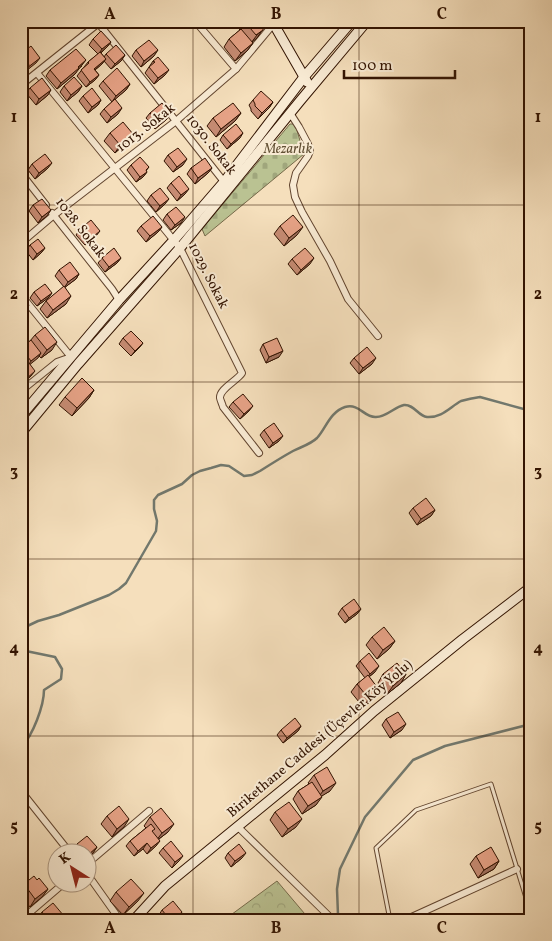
<svg xmlns="http://www.w3.org/2000/svg" width="552" height="941" viewBox="0 0 552 941" font-family="Vollkorn,serif">
<style>
.cemetery{fill:url(#cemetery-stones);stroke:#766a4a}
.park{fill:url(#park-crowns);stroke:#766a4a}
.lines{fill:none;stroke-linecap:round;stroke-linejoin:round}
.stream{stroke:#72786d;stroke-width:2.5}
.lane-casing{stroke:#634630;stroke-width:5}
.street-casing{stroke:#634630;stroke-width:8}
.secondary-casing{stroke:#321301;stroke-width:11}
.lane{stroke:#f8ead3;stroke-width:3}
.street{stroke:#f8ead3;stroke-width:6}
.secondary{stroke:#f8ead3;stroke-width:9}
.wall{fill:#c68b73;stroke:#321301}
.shaded-wall{fill:#a1715e;stroke:#321301}
.building{fill:#e6a286;stroke:#321301}
.grid{fill:none;stroke:#321301;stroke-width:1;stroke-opacity:0.55}
.labels{text-anchor:middle;dominant-baseline:central;stroke-width:4;stroke-linejoin:round;paint-order:stroke}
.street-label{font-size:14px;fill:#321301;stroke:#f8ead3}
.park-label{font-size:14px;font-style:italic;fill:#625034;stroke:#f8ead3}
.neatline{fill:none;stroke:#321301;stroke-width:2}
.grid-label{font-size:16px;text-anchor:middle;font-weight:bold;fill:#321301}
</style>
<defs>
<pattern id="cemetery-stones" width="16" height="16" patternUnits="userSpaceOnUse" patternTransform="scale(1.25)"><rect width="16" height="16" fill="#bac292"/><path d="M2 7V4a2 2 0 0 1 4 0v3zM10 15v-3a2 2 0 0 1 4 0v3z" fill="#a0a67c"/></pattern>
<pattern id="park-crowns" width="20" height="18" patternUnits="userSpaceOnUse" patternTransform="scale(1.25)"><rect width="20" height="18" fill="#bac292"/><path d="M2 6a3 3 0 1 1 6 0M12 15a3 3 0 1 1 6 0" fill="none" stroke="#a0a67c"/></pattern>
</defs>
<rect width="100%" height="100%" fill="#f5dfbc"/>
<filter id="stains"><feTurbulence type="fractalNoise" baseFrequency=".004" numOctaves="4"/><feColorMatrix values="0 0 0 0 .2 0 0 0 0 .09 0 0 0 0 .02 0 0 0 .5 -.17"/></filter>
<radialGradient id="worn" r=".72"><stop offset=".6" stop-color="#630" stop-opacity="0"/><stop offset="1" stop-color="#630" stop-opacity=".3"/></radialGradient>
<path class="cemetery" d="M290 124H295L304 154 205 236 202 229Z"/>
<path class="park" d="M277 881 310 920H224Z"/>
<g class="lines">
<g class="stream">
<path d="M21 629 38 621 59 615 109 595 119 589 126 583 156 531 157 521 154 509V500L158 495 182 484 192 475 200 471 211 468 221 465 229 466 244 476 252 475 260 471C271 464 282 457 293 451 301 447 311 444 317 438 326 428 330 412 345 407 360 403 364 418 376 417 387 417 394 407 404 405 414 404 418 416 427 417 442 418 450 407 461 401 468 399 473 398 480 397L531 411"/>
<path d="M21 650 55 657 62 669 61 679 44 690C44 705 33 736 21 747"/>
<path d="M336 920 338 915 337 889 340 869 365 817 413 760 445 746 531 724"/>
</g>
<defs>
<path id="lane" d="M390 920 376 848 416 810 491 784 531 914"/>
<g id="street">
<path d="M195 21 236 69"/>
<path d="M99 24 225 183"/>
<path d="M37 73 180 248 242 373C238 380 219 389 220 398 220 399 223 406 223 407L259 453"/>
<path d="M21 85 100 22"/>
<path d="M290 113 299 127 308 144 310 151 308 156 296 173 293 185 295 197 302 212 330 261 348 299 378 336"/>
<path d="M21 173 46 205"/>
<path d="M52 213 112 289 119 300"/>
<path d="M21 243 54 215 176 121 236 69 276 21"/>
<path d="M21 295 71 357 57 362 21 391"/>
<path d="M21 791 71 854"/>
<path d="M237 826 333 920"/>
<path d="M88 863 149 811"/>
<path d="M88 875 120 920"/>
<path d="M21 906 32 920"/>
<path d="M28 914 63 884"/>
<path d="M405 920 517 869"/>
</g>
<g id="secondary">
<path d="M272 21 307 82"/>
<path d="M523 21 531 29"/>
<path d="M21 416 119 300 174 240 224 182 304 77 352 21"/>
<path d="M21 433 78 364 180 248 300 101 367 21"/>
<path d="M134 920 165 886 325 755 374 711 463 639 531 587"/>
</g>
</defs>
<use href="#lane" class="lane-casing"/>
<use href="#street" class="street-casing"/>
<use href="#secondary" class="secondary-casing"/>
<use href="#lane" class="lane"/>
<use href="#street" class="street"/>
<use href="#secondary" class="secondary"/>
</g>
<g class="wall">
<path d="M240 21H266L263 29 257 38 252 42 253 43 247 51 235 61 224 47 229 39 240 30 236 26Z"/>
<path d="M93 39 111 42 107 47 101 53 104 57 106 54 125 55 121 61 111 69 104 61 102 64 95 70 99 75 95 80 86 87 77 76 88 62 98 54 89 45Z"/>
<path d="M136 50 154 56 141 67 132 56Z"/>
<path d="M153 61 165 75 154 84 145 73Z"/>
<path d="M82 66 78 69 75 74 57 89 46 76 50 70Z"/>
<path d="M103 81 130 84 126 90 115 99 118 114 107 123 100 114 104 109 112 102 99 86Z"/>
<path d="M64 86H82L78 92 67 101 60 92Z"/>
<path d="M30 88 48 95 36 105 26 93Z"/>
<path d="M83 96 101 100 98 105 88 113 79 101Z"/>
<path d="M253 100 273 102 269 108 258 119 251 111V109L249 105Z"/>
<path d="M150 113 167 119 155 129 146 118Z"/>
<path d="M241 113 235 121 216 137 207 126 213 118Z"/>
<path d="M110 133 133 134 127 142 115 153 104 141Z"/>
<path d="M223 135 240 138 227 149 220 140Z"/>
<path d="M168 155 183 165 173 172 164 161Z"/>
<path d="M32 164 48 168 35 179 28 170Z"/>
<path d="M131 165 149 167 146 171 147 172 143 177 136 182 127 170Z"/>
<path d="M191 168H212L208 173 195 184 187 174Z"/>
<path d="M171 183 185 194 177 201 167 188Z"/>
<path d="M151 195 165 204 156 212 147 201Z"/>
<path d="M33 205 47 216 38 223 29 211Z"/>
<path d="M167 214 181 223 171 230 163 220Z"/>
<path d="M141 226 162 227 158 232 146 242 137 231Z"/>
<path d="M280 226 297 235 284 246 274 234Z"/>
<path d="M80 229 96 236 85 245 76 235Z"/>
<path d="M30 245 45 248 41 253 33 260 26 251Z"/>
<path d="M102 258H121L117 263 105 272 98 263Z"/>
<path d="M292 259 310 264 297 275 288 264Z"/>
<path d="M59 270 79 274 76 279 65 287 66 304 47 318 40 309 46 301 64 287 55 276Z"/>
<path d="M34 292 52 293 48 298 37 306 30 298Z"/>
<path d="M35 335 52 350 41 358 39 356 30 364 31 376 21 385V363L24 361 21 358V349L30 341Z"/>
<path d="M123 338 143 343 139 348 131 356 119 344Z"/>
<path d="M263 344 279 357 266 363 260 350Z"/>
<path d="M354 358 372 364 359 374 350 363Z"/>
<path d="M94 390 89 398 72 416 59 405 65 397Z"/>
<path d="M233 402 249 411 240 419 229 407Z"/>
<path d="M264 430 279 441 269 448 260 435Z"/>
<path d="M413 508 435 510 431 516 417 525 409 513Z"/>
<path d="M342 608 361 609 357 614 345 623 338 614Z"/>
<path d="M372 637 395 641 389 649 377 659 366 645Z"/>
<path d="M360 661 375 672 369 677 380 691 374 699 363 707 351 692 357 684 365 678 356 666Z"/>
<path d="M383 674H406L401 683 387 694 378 683Z"/>
<path d="M386 719 402 730 390 738 382 725Z"/>
<path d="M301 726 298 731 283 743 277 735 281 730Z"/>
<path d="M314 775 330 791 321 796 316 805 302 814 293 799 298 791 309 784 308 783Z"/>
<path d="M275 812 296 827 282 837 270 820Z"/>
<path d="M107 816 124 827 112 837 101 824Z"/>
<path d="M150 817 168 832 159 839 156 846 147 854 143 849 134 856 126 846 130 841 146 828 144 826Z"/>
<path d="M77 844 97 847 93 853 88 857V854H76L73 850Z"/>
<path d="M163 848 179 861 172 868 159 853Z"/>
<path d="M228 853 242 858 231 867 225 858Z"/>
<path d="M476 856 499 861 494 869 478 878 470 864Z"/>
<path d="M37 880 48 889 42 897 30 907 21 896V888L24 884Z"/>
<path d="M116 892 138 901 123 915 110 901Z"/>
<path d="M162 910 178 918 175 920H150L159 915Z"/>
<path d="M42 912 61 920H40L38 918Z"/>
</g>
<g class="shaded-wall">
<path d="M266 24 257 38 251 43 263 27Z"/>
<path d="M111 42 107 47 98 55 102 49Z"/>
<path d="M253 43 247 51 235 61 241 53Z"/>
<path d="M158 50 154 56 141 67 144 61Z"/>
<path d="M125 55 121 61 111 69 115 64Z"/>
<path d="M40 58 36 63 21 75V71Z"/>
<path d="M106 59 102 64 90 74 94 69Z"/>
<path d="M86 60 75 74 57 89 61 83Z"/>
<path d="M169 70 165 75 154 84 158 78Z"/>
<path d="M99 75 95 80 86 87 90 82Z"/>
<path d="M130 84 126 90 112 102 116 96Z"/>
<path d="M82 86 78 92 67 101 71 95Z"/>
<path d="M51 90 48 95 36 105 39 99Z"/>
<path d="M101 100 98 105 88 113 92 107Z"/>
<path d="M273 102 269 108 258 119 262 113Z"/>
<path d="M122 108 118 114 107 123 111 117Z"/>
<path d="M241 113 235 121 216 137 221 129Z"/>
<path d="M171 114 167 119 155 129 159 124Z"/>
<path d="M243 133 240 138 227 149 231 144Z"/>
<path d="M133 134 127 142 115 153 120 145Z"/>
<path d="M187 159 183 165 173 172 177 167Z"/>
<path d="M52 163 48 168 35 179 39 173Z"/>
<path d="M212 168 208 173 195 184 198 178Z"/>
<path d="M147 172 143 177 136 182 140 177Z"/>
<path d="M189 189 185 194 177 201 181 195Z"/>
<path d="M169 199 165 204 156 212 160 206Z"/>
<path d="M51 210 47 216 38 223 42 217Z"/>
<path d="M185 217 181 223 171 230 175 225Z"/>
<path d="M162 227 158 232 146 242 150 236Z"/>
<path d="M303 227 297 235 284 246 289 238Z"/>
<path d="M100 231 96 236 85 245 89 240Z"/>
<path d="M45 248 41 253 33 260 37 254Z"/>
<path d="M121 258 117 263 105 272 109 267Z"/>
<path d="M314 258 310 264 297 275 301 270Z"/>
<path d="M79 274 76 279 64 288 68 282Z"/>
<path d="M52 293 48 298 37 306 41 301Z"/>
<path d="M71 296 66 304 47 318 53 310Z"/>
<path d="M29 305 26 311 21 314V312Z"/>
<path d="M57 342 52 350 41 358 47 350Z"/>
<path d="M143 343 139 348 131 356 135 351Z"/>
<path d="M283 351 279 357 266 363 269 357Z"/>
<path d="M41 353 38 358 28 366 31 361Z"/>
<path d="M376 358 372 364 359 374 363 368Z"/>
<path d="M35 371 31 376 21 385 25 380Z"/>
<path d="M94 390 89 398 72 416 77 408Z"/>
<path d="M253 406 249 411 240 419 244 414Z"/>
<path d="M283 436 279 441 269 448 273 443Z"/>
<path d="M435 510 431 516 417 525 421 519Z"/>
<path d="M361 609 357 614 345 623 349 618Z"/>
<path d="M395 641 389 649 377 659 383 650Z"/>
<path d="M379 666 375 672 366 679 370 674Z"/>
<path d="M406 674 401 683 387 694 393 686Z"/>
<path d="M380 691 374 699 363 707 369 699Z"/>
<path d="M406 724 402 730 390 738 394 732Z"/>
<path d="M301 726 298 731 283 743 287 738Z"/>
<path d="M336 783 330 791 317 799 323 791Z"/>
<path d="M322 797 316 805 302 814 308 806Z"/>
<path d="M129 819 124 827 112 837 117 829Z"/>
<path d="M302 819 296 827 282 837 288 829Z"/>
<path d="M174 824 168 832 156 841 162 833Z"/>
<path d="M160 841 156 846 147 854 151 848Z"/>
<path d="M147 843 143 849 134 856 138 851Z"/>
<path d="M97 847 93 853 88 857V855Z"/>
<path d="M246 853 242 858 231 867 235 861Z"/>
<path d="M183 856 179 861 172 868 175 862Z"/>
<path d="M499 861 494 869 478 878 484 870Z"/>
<path d="M48 889 42 897 30 907 35 899Z"/>
<path d="M144 893 138 901 123 915 129 907Z"/>
<path d="M182 912 178 918 175 920H173Z"/>
</g>
<g class="building">
<path d="M244 21H266V24L263 27V30L256 35Z"/>
<path d="M241 29 253 43 241 53 229 39Z"/>
<path d="M101 31 111 42 102 49 93 39Z"/>
<path d="M149 40 158 50 144 61 136 50Z"/>
<path d="M116 45 125 55 115 64 106 54Z"/>
<path d="M31 46 40 58 27 68 29 65 21 55V54Z"/>
<path d="M76 49 86 60 78 67 79 68 61 83 50 70Z"/>
<path d="M100 52 106 59 94 69 99 75 90 82 81 70 89 63 88 62Z"/>
<path d="M21 55 29 65 21 71Z"/>
<path d="M158 57 169 70 158 78 149 67 155 62 153 61Z"/>
<path d="M117 68 130 84 116 96 103 81Z"/>
<path d="M74 77 82 86 71 95 64 86Z"/>
<path d="M42 78 51 90 39 99 30 88Z"/>
<path d="M92 88 101 100 92 107 83 96Z"/>
<path d="M261 91 273 102 262 113 255 106V104L253 100Z"/>
<path d="M115 99 122 108 111 117 104 109Z"/>
<path d="M162 103 171 114 159 124 150 113Z"/>
<path d="M233 103 241 113 221 129 213 118Z"/>
<path d="M123 122 133 134 120 145 110 133Z"/>
<path d="M236 124 243 133 231 144 223 135Z"/>
<path d="M178 148 187 159 177 167 168 155Z"/>
<path d="M45 154 52 163 39 173 32 164Z"/>
<path d="M140 157 149 167 146 170 147 172 140 177 131 165Z"/>
<path d="M205 158 212 168 198 178 191 168Z"/>
<path d="M179 176 189 189 181 195 171 183Z"/>
<path d="M160 188 169 199 160 206 151 195Z"/>
<path d="M42 199 51 210 42 217 33 205Z"/>
<path d="M176 207 185 217 175 225 167 214Z"/>
<path d="M293 215 303 227 289 238 280 226Z"/>
<path d="M153 216 162 227 150 236 141 226Z"/>
<path d="M91 220 100 231 89 240 80 229Z"/>
<path d="M38 239 45 248 37 254 30 245Z"/>
<path d="M114 248 121 258 109 267 102 258Z"/>
<path d="M305 248 314 258 301 270 292 259Z"/>
<path d="M70 262 79 274 68 282 59 270Z"/>
<path d="M45 284 52 293 41 301 34 292Z"/>
<path d="M64 286 71 296 53 310 46 301Z"/>
<path d="M21 297H22L29 305 21 312Z"/>
<path d="M45 327 57 342 47 350 35 335Z"/>
<path d="M131 331 143 343 135 351 123 338Z"/>
<path d="M277 338 283 351 269 357 263 344Z"/>
<path d="M31 340 41 353 31 361 21 348Z"/>
<path d="M367 347 376 358 363 368 354 358Z"/>
<path d="M26 359 35 371 25 380 21 376V363Z"/>
<path d="M82 378 94 390 77 408 65 397Z"/>
<path d="M243 394 253 406 244 414 233 402Z"/>
<path d="M274 423 283 436 273 443 264 430Z"/>
<path d="M426 498 435 510 421 519 413 508Z"/>
<path d="M354 599 361 609 349 618 342 608Z"/>
<path d="M384 627 395 641 383 650 372 637Z"/>
<path d="M369 653 379 666 370 674 360 661Z"/>
<path d="M397 663 406 674 393 686 383 674Z"/>
<path d="M368 675 380 691 369 699 357 684Z"/>
<path d="M398 712 406 724 394 732 386 719Z"/>
<path d="M295 718 301 726 287 738 281 730Z"/>
<path d="M327 767 336 783 323 791 314 775Z"/>
<path d="M312 782 322 797 308 806 298 791Z"/>
<path d="M21 791 25 795 21 798Z"/>
<path d="M289 802 302 819 288 829 275 812Z"/>
<path d="M119 806 129 819 117 829 107 816Z"/>
<path d="M161 808 174 824 162 833 150 817Z"/>
<path d="M151 824 155 829 152 831 160 841 151 848 147 843 138 851 130 841Z"/>
<path d="M87 836 97 847 88 855V854H84L77 844Z"/>
<path d="M171 841 183 856 175 862 163 848Z"/>
<path d="M239 844 246 853 235 861 228 853Z"/>
<path d="M491 847 499 861 484 870 476 856Z"/>
<path d="M34 876 37 880 39 878 48 889 35 899 24 884Z"/>
<path d="M131 879 144 893 129 907 116 892Z"/>
<path d="M173 901 182 912 173 920H170L162 910Z"/>
<path d="M53 903 64 916 59 920H48L42 912Z"/>
<path d="M106 913 112 920H99Z"/>
<path d="M158 914 162 920H150Z"/>
</g>
<path class="grid" d="M193 21V920M359 21V920M21 205H531M21 382H531M21 559H531M21 736H531"/>
<g class="labels">
<g class="street-label">
<text transform="translate(146 128) rotate(-38)">1013. Sokak</text>
<text transform="translate(211 145) rotate(52)">1030. Sokak</text>
<text transform="translate(80 228) rotate(52)">1028. Sokak</text>
<text transform="translate(208 276) rotate(63)">1029. Sokak</text>
<text transform="translate(320 739) rotate(-40)">Birikethane Caddesi (Üçevler Köy Yolu)</text>
</g>
<g class="park-label">
<text x="288" y="149">Mezarlık</text>
</g>
</g>
<rect width="552" height="941" fill="none" stroke="#f5dfbc" stroke-width="55"/>
<g transform="translate(72 868) rotate(324)"><circle r="24" fill="#f8ead3" stroke="#a9947f"/>
<path d="M0-4L9 19L0 12L-9 19Z" fill="#8f2418"/>
<text y="-8" font-size="14" font-weight="bold" text-anchor="middle" fill="#321301">K</text>
</g>
<path d="M344 70v8h111v-8" fill="none" stroke="#321301" stroke-width="2.5"/>
<text x="352" y="70" font-size="15" fill="#321301" stroke="#f8ead3" stroke-width="4" paint-order="stroke">100 m</text>
<rect x="28" y="28" width="496" height="886" class="neatline"/>
<g class="grid-label">
<text x="110" y="19">A</text>
<text x="276" y="19">B</text>
<text x="442" y="19">C</text>
<text x="14" y="122">1</text>
<text x="538" y="122">1</text>
<text x="14" y="299">2</text>
<text x="538" y="299">2</text>
<text x="14" y="476">3</text>
<text x="538" y="476">3</text>
<text x="14" y="653">4</text>
<text x="538" y="653">4</text>
<text x="14" y="831">5</text>
<text x="538" y="831">5</text>
<text x="110" y="933">A</text>
<text x="276" y="933">B</text>
<text x="442" y="933">C</text>
</g>
<rect width="100%" height="100%" filter="url(#stains)"/>
<rect width="100%" height="100%" fill="url(#worn)"/>
</svg>
